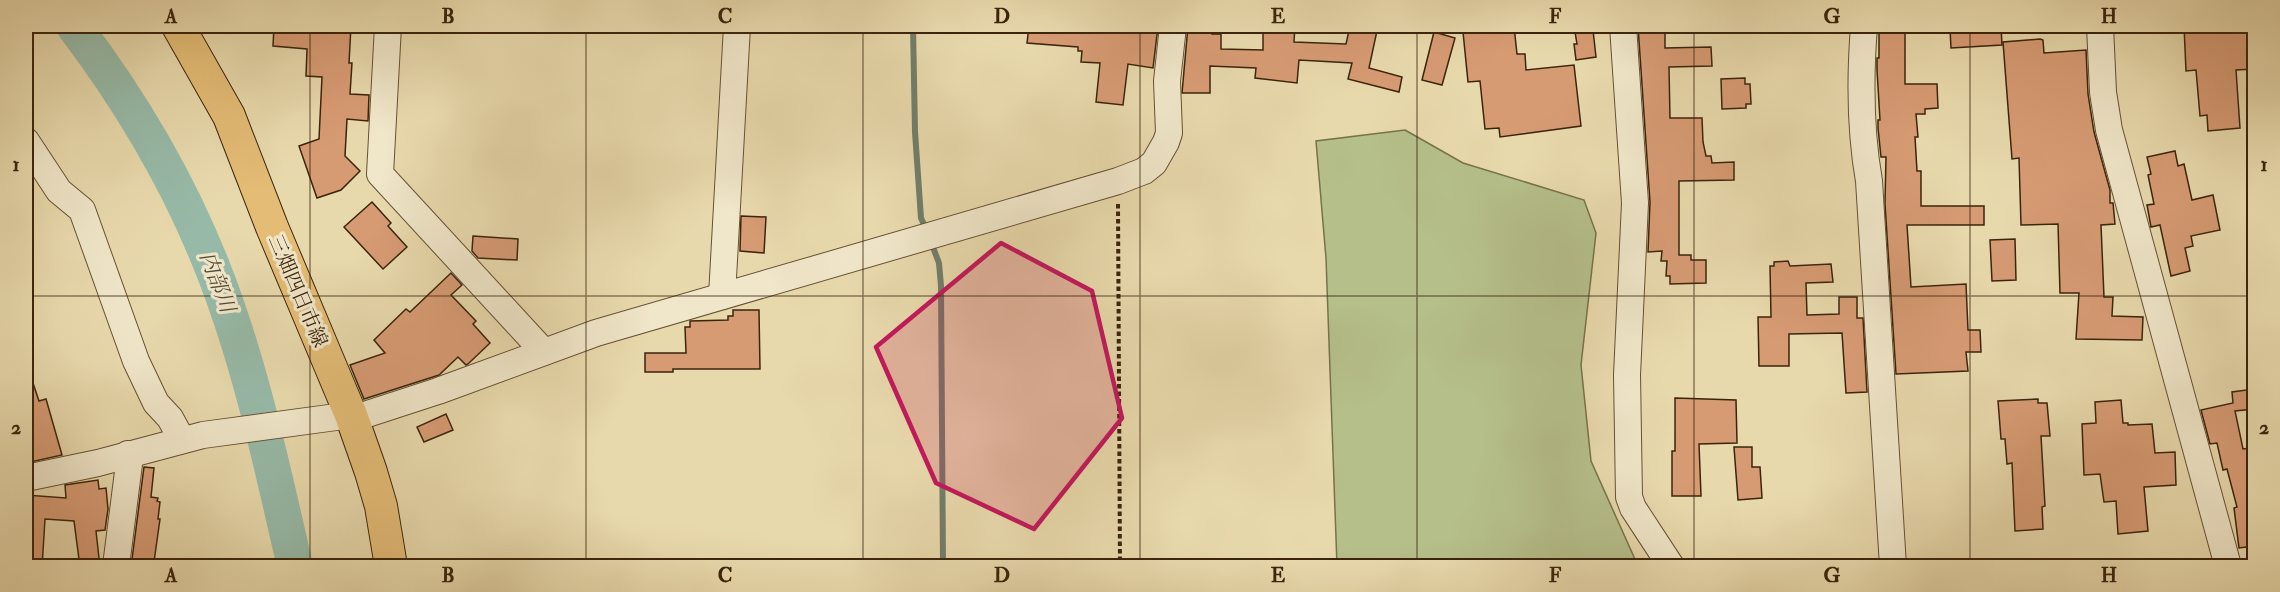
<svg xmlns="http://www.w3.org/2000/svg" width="2280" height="592" viewBox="0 0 2280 592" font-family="'IM FELL Double Pica','Noto Serif JP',serif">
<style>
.green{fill:#b5bf8a;stroke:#78724b;stroke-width:1.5}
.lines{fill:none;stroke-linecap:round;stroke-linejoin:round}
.stream{stroke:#727e6a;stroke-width:6}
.river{stroke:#97baa8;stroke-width:36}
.building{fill:#d79b74;stroke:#3b240c;stroke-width:1.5}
.minor-casing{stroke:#665134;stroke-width:28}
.major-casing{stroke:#3b240c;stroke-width:34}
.path{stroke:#3b240c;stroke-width:4;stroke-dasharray:4.5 3;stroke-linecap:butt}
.minor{stroke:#f0e6c9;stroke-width:26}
.major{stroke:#e4bc76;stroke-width:32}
.marked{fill:#c2185b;fill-opacity:0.2;stroke:#c2185b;stroke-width:4.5;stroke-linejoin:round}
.grid{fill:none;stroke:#3b240c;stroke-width:1.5;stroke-opacity:0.55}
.labels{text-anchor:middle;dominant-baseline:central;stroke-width:6;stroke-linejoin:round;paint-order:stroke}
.street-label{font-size:20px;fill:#3b240c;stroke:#f0e6c9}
.water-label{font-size:21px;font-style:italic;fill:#524a33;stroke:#f0e6c9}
.neatline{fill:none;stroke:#3b240c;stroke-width:2}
.grid-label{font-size:20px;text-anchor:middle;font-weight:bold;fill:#3b240c}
</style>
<rect width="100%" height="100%" fill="#e8d9ac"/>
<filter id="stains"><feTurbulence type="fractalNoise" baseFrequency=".00333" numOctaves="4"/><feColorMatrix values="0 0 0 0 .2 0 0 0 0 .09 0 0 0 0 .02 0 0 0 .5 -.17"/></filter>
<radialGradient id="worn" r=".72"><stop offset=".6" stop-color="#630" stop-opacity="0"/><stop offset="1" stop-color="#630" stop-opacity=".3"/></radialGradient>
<path class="green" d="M1405 130 1463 163 1584 200 1596 233 1581 365 1591 461 1638 566H1337L1326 258 1316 141Z"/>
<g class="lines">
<g class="stream">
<path d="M913 26 915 132 921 218 926 229"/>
<path d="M931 242 939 263 941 286 943 566"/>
</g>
<path class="river" d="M74 26C130 100 179 182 213 269 251 365 272 467 295 566"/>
</g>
<g class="building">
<path d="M274 26H351L349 63H352L350 94 369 95 368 121 347 119 345 156 360 171 341 190 317 198 299 146 319 139 322 77 306 76 307 49 273 46Z"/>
<path d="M1029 26H1158L1153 68 1128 64 1123 105 1096 102 1100 63 1081 62 1082 51H1078V47L1027 43Z"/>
<path d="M1188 26H1213L1212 34H1221V49L1263 50V32L1268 33V26H1295L1294 42 1346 44 1350 26H1378L1369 68 1402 77 1399 92 1348 79 1352 63 1299 60 1297 83 1255 78 1256 68 1210 66V93H1182Z"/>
<path d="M1468 26H1514L1517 54H1525L1526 70 1574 65 1581 126 1500 137 1499 128 1485 129 1480 81 1468 82 1463 32H1469Z"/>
<path d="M1638 26H1665V48L1711 47 1712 66 1669 67 1670 118H1702L1703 142 1706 156H1711L1712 163 1734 162V180L1679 181V255H1691V260H1706V283L1670 284V276H1666L1667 261H1661L1662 251 1648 252 1650 202Z"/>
<path d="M1879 26H1905V84H1937L1938 108 1925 109V114H1916L1918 137H1915L1917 171H1921V206H1984V225H1907L1911 287 1966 284 1968 330H1980L1981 352H1966L1968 371 1896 374 1885 204 1886 157H1881L1878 128V120H1880L1877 70V58H1879Z"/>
<path d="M1962 26H2001L2002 45 1951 48 1950 29 1962 28Z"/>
<path d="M2184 26H2254V69L2236 70 2240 128 2208 131 2207 115 2200 116 2196 70 2186 71Z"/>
<path d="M1593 30 1596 57 1576 60 1574 44H1577L1575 32Z"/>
<path d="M1434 32 1455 38 1442 85 1422 80Z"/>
<path d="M2040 39 2043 40 2044 53 2086 50 2088 94 2094 132 2110 190V203H2113L2115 224 2101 225 2104 297H2113L2112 316 2143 317 2142 340 2076 339 2079 293H2060L2058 224 2021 225 2019 158 2012 159 2003 42Z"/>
<path d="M1745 78V84H1750L1751 104H1746V108L1722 109 1721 79Z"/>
<path d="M2175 151 2178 166 2184 164 2192 200 2213 195 2220 230 2191 236 2193 246 2185 248 2190 271 2171 276 2160 225 2151 227 2147 205 2154 204 2148 175 2151 174 2147 157Z"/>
<path d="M372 202 391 223 388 226 407 247 383 269 344 227Z"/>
<path d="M741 216 766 217 764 253 740 251Z"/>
<path d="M473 236 518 239 517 260 478 258 472 251Z"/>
<path d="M2015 239 2016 280 1992 281 1990 240Z"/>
<path d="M1788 261 1790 266 1831 264 1833 282 1806 283 1807 315 1839 314V297H1857V318H1863L1867 392 1846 393 1842 333 1789 334V366H1759L1758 317H1771L1770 266H1774V262Z"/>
<path d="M451 273 462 285 451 295 476 321 473 324 490 343 468 364 466 365 458 357 439 375 364 399 350 365 385 353 374 340 406 309 410 312Z"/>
<path d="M733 310H759L760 369H673V372H645V353H686L685 327H690V321L728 320V316H733Z"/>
<path d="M29 371 39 401 46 399 62 455 26 463V372Z"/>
<path d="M2254 389V409L2235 411 2243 449 2249 448 2252 458H2254V546L2239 548 2234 508 2237 507 2227 469 2223 470 2217 443 2210 444 2201 410 2233 403 2232 392Z"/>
<path d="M1675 398 1736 400 1737 443 1699 444 1701 496H1672V451H1675Z"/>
<path d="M2038 399V403H2047L2050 436H2041L2045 506 2042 507 2043 529 2015 531 2012 463 2007 464 2005 439H2001L1998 401Z"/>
<path d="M2121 400 2123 423H2128V425L2152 424 2155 453 2175 452 2176 485 2144 487 2148 531 2118 534 2116 501 2104 502 2100 474 2084 475 2082 424 2096 423 2095 402Z"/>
<path d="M446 414 453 430 424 442 417 427Z"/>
<path d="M1734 447H1752V467H1760L1762 498 1738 500Z"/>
<path d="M144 467 154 468 151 497 158 498 157 501 160 502 158 519H160L154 562 148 561V567H131Z"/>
<path d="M98 480 99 489 106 488 108 509 105 530 96 531 100 567H80L74 521 45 519 42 567H26V495L66 498 65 485Z"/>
</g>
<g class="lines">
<defs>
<g id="minor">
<path d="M388 26 380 174 544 352"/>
<path d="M1623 26 1635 203 1627 375 1629 497 1633 508 1671 566"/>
<path d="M1864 26C1860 77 1860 130 1869 181L1893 566"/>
<path d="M2100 26 2103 92 2109 130 2228 566"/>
<path d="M26 141 59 191 82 210 136 361 156 403 170 418 182 440"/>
<path d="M722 296 737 26"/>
<path d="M352 419 438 391 596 333 1118 181 1144 171 1154 163 1166 142 1169 133 1167 81 1173 26"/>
<path d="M26 478 98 463 203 435 351 415"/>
<path d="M116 566 129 464 128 454"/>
</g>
<path id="major" d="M178 26 229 116 272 227 351 415 371 472 381 506 391 566"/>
</defs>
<use href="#minor" class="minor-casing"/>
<use href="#major" class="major-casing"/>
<path class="path" d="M1118 204 1120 566"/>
<use href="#minor" class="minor"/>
<use href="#major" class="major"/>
</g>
<path class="marked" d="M1001 243 1092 291 1122 418 1034 529 936 483 876 347Z"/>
<path class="grid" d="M310 26V566M586 26V566M863 26V566M1140 26V566M1417 26V566M1694 26V566M1970 26V566M26 296H2254"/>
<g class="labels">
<g class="street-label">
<text transform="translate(298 291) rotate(67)">三畑四日市線</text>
</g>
<g class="water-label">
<text transform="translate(217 282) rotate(69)">内部川</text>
</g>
</g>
<rect width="2280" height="592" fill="none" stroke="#e8d9ac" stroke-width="66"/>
<rect x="33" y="33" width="2214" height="526" class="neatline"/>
<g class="grid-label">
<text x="171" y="23">A</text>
<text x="448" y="23">B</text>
<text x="725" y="23">C</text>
<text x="1002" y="23">D</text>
<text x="1278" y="23">E</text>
<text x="1555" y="23">F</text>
<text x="1832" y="23">G</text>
<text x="2109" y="23">H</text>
<text x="16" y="171">1</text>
<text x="2264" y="171">1</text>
<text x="16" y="434">2</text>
<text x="2264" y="434">2</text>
<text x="171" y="582">A</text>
<text x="448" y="582">B</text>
<text x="725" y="582">C</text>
<text x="1002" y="582">D</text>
<text x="1278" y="582">E</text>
<text x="1555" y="582">F</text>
<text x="1832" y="582">G</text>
<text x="2109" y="582">H</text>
</g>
<rect width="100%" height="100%" filter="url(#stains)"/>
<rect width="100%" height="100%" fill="url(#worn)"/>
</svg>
